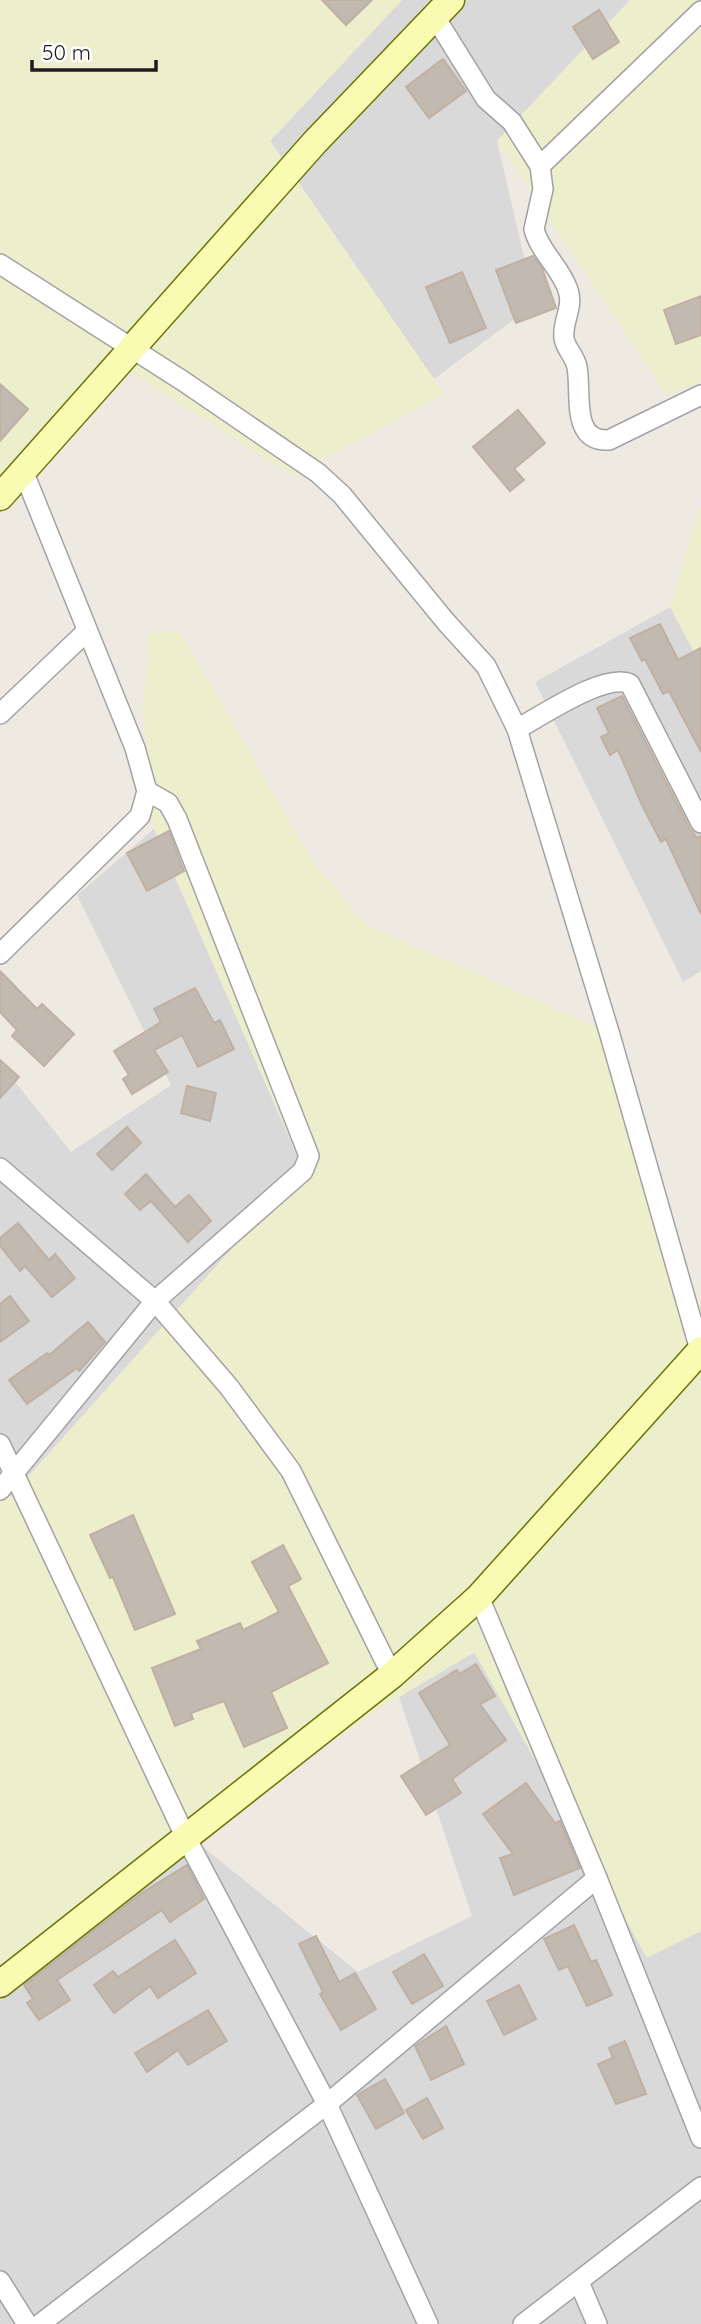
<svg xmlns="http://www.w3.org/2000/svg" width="701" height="2324" viewBox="0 0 701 2324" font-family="Quicksand,sans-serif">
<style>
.residential{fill:#dad9d9}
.farmland{fill:#eceecc}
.building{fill:#c2b9b1;stroke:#c0b0a4;stroke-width:2}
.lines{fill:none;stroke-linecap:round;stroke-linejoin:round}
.street-casing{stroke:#a3a3a3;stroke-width:22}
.secondary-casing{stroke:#6a7502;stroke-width:29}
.street{stroke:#fff;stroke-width:19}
.secondary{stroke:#f9fbb3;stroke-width:26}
</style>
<rect width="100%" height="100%" fill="#eeeae2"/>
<g class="residential">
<path d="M402 0H630L497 141 535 304 434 379 270 141Z"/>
<path d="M670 607 701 665V971L683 982 535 682Z"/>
<path d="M154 829 303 1169 10 1497 0 1476V1063L71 1152 171 1085 77 895Z"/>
<path d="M475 1652 647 1957 701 1931V2324H0V1982L188 1835 358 1972 472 1916 399 1697Z"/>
</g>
<g class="farmland">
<path d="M0 0H402L270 141 444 394 293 476 118 364 0 502Z"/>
<path d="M630 0H701V381L666 395 497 141Z"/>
<path d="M701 505V665L670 607Z"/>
<path d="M179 631 315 865 366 925 597 1027 701 1306V1931L647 1958 474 1652 399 1697 188 1835 0 1982V1476L10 1497 303 1169 154 829 143 711 149 633Z"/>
</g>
<g class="building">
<path d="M322 0H372L346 25Z"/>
<path d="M599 10 619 42 593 59 573 27Z"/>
<path d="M443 59 466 91 429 118 406 87Z"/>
<path d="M533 256 542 268 556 308 516 323 496 270Z"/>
<path d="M462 272 486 328 450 343 426 287Z"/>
<path d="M701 296V335L676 344 664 310Z"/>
<path d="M0 384 28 409 0 441Z"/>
<path d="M518 410 545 443 514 469 524 480 510 491 473 447Z"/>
<path d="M660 624 678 660 701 648V752L669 691 663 694 645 659 642 661 630 638Z"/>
<path d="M622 696 690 829 697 838 701 836V914L666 839 661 842 642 805 618 750 610 755 601 737 609 733 597 708Z"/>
<path d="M169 831 184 871 147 891 127 853Z"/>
<path d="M0 971 37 1009 42 1004 74 1034 44 1066 12 1036 17 1030 0 1012Z"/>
<path d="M195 988 214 1023 220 1020 234 1049 198 1067 182 1035 154 1050 168 1072 132 1094 123 1079 129 1075 114 1051 161 1022 154 1009Z"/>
<path d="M0 1060 19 1077 0 1098Z"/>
<path d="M187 1086 216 1093 210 1121 181 1113Z"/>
<path d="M127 1127 141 1143 112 1170 97 1154Z"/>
<path d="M146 1174 175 1207 189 1195 211 1221 188 1242 151 1201 140 1210 125 1194Z"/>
<path d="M18 1223 49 1260 55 1254 75 1278 52 1297 25 1266 20 1271 0 1246V1238Z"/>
<path d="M10 1296 29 1321 0 1342V1304Z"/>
<path d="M88 1322 105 1342 79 1371 77 1368 27 1404 9 1380 47 1353 49 1355Z"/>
<path d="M133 1515 175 1614 135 1630 113 1577 110 1578 90 1535Z"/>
<path d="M283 1545 301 1579 288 1586 328 1663 271 1692 287 1728 244 1747 224 1701 191 1713 193 1719 175 1726 152 1668 201 1649 197 1641 240 1623 243 1630 279 1612 252 1562Z"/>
<path d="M476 1664 495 1696 480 1704 506 1740 452 1779 461 1793 426 1815 401 1776 450 1745 419 1693 457 1670 459 1674Z"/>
<path d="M526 1783 555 1823 560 1821 580 1868 514 1895 500 1858 513 1854 483 1814Z"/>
<path d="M187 1865 204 1899 170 1922 162 1910 57 1980 70 2000 39 2020 27 2003 33 1999 24 1985 140 1894Z"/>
<path d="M574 1925 591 1962 596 1960 612 1995 587 2006 568 1966 559 1970 544 1939Z"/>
<path d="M316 1936 339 1982 355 1973 376 2009 341 2030 320 1994 323 1992 299 1944Z"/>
<path d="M175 1940 196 1973 158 1998 150 1986 114 2013 94 1985 113 1971 118 1977Z"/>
<path d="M424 1954 443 1986 412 2004 393 1972Z"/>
<path d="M519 1985 536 2019 504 2035 487 2001Z"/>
<path d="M208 2010 227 2041 188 2065 178 2050 147 2072 135 2053Z"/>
<path d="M446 2026 464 2064 431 2080 415 2046Z"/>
<path d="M625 2041 646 2094 616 2104 598 2064 613 2058 609 2048Z"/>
<path d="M385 2079 404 2113 376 2129 357 2095Z"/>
<path d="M427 2098 443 2128 423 2139 406 2110Z"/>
</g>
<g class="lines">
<defs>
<g id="street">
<path d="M435 17 486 99 512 122 540 166 543 189 534 229C539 251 561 268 568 290 574 307 562 321 564 338 565 348 575 356 577 367 582 393 570 442 609 440L701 395"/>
<path d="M540 166 701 11"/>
<path d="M0 264 183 381 318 473 342 495 446 622 486 666 517 729 610 1035 700 1350"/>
<path d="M0 714 86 632"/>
<path d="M517 729C540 717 605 672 630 684L701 823"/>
<path d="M147 791 168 803 177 819 309 1156 303 1171 155 1301 229 1387 291 1471 392 1675"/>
<path d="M0 954 140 816 147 791 135 748 24 473"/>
<path d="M0 1168 155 1301 0 1490"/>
<path d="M0 1444 185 1836 327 2104 428 2324"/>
<path d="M479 1597 597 1878 701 2138"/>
<path d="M0 2281 27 2324"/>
<path d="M579 2282 597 2324"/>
<path d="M40 2324 327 2104 597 1878"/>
<path d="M523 2324 701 2187"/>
</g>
<g id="secondary">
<path d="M0 497 315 142 451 0"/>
<path d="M0 1984 392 1675 479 1597 701 1350"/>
</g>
</defs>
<use href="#street" class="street-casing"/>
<use href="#secondary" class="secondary-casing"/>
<use href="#street" class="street"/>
<use href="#secondary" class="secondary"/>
</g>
<path d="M32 60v10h124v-10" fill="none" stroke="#1c1c1c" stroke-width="3.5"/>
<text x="42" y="60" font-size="21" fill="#1c1c1c" stroke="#ffffff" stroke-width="5" paint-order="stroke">50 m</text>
</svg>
